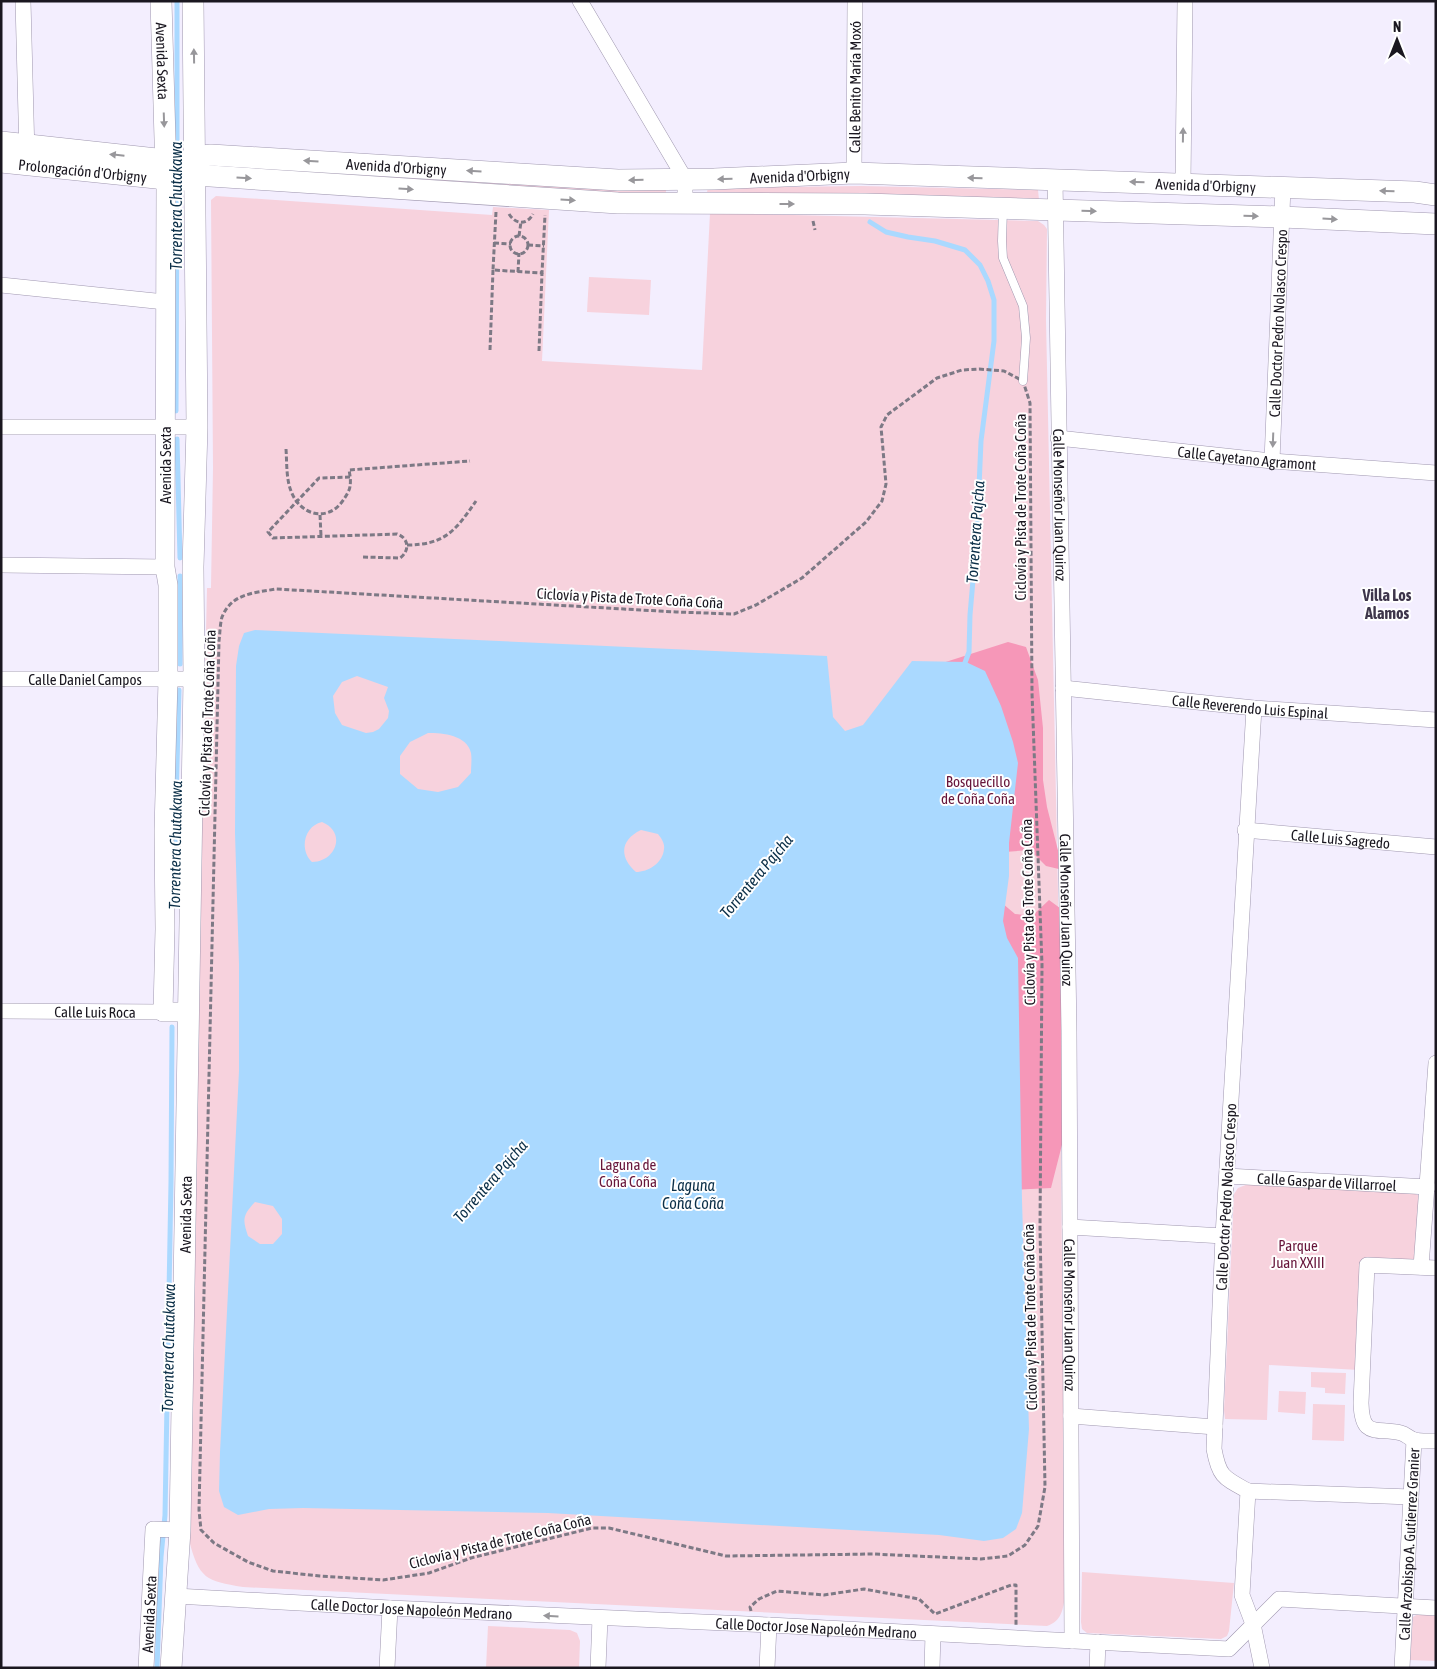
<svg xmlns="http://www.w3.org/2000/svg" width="1437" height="1669" viewBox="0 0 1437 1669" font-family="'Asap Condensed',sans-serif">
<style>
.green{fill:#f7d2dd}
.forest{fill:#f697b8}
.water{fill:#aad9ff;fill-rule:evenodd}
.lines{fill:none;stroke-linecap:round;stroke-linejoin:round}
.stream{stroke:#aad9ff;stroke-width:5}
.service-casing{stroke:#a098b0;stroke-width:9}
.minor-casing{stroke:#a098b0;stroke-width:16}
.tertiary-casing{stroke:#a098b0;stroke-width:20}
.secondary-casing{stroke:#a098b0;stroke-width:22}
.path{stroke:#7d7985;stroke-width:3;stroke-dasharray:5 2.5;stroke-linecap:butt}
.service{stroke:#fff;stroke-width:8}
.minor{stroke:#fff;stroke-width:15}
.tertiary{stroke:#fff;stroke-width:19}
.secondary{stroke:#fff;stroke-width:21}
.oneway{fill:#98979b}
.labels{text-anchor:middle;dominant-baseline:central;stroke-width:4;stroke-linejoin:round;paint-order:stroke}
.street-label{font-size:15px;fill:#1a1720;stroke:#fff}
.park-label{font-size:15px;fill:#67153a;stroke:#fff}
.water-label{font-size:16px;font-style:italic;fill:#0b2f48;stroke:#fff}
.neighbourhood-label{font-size:16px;font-weight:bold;fill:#3e364b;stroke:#fff}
</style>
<rect width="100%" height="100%" fill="#f3eefe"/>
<g class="green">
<path d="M209 162 666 189V194H623L209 166Z"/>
<path d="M861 186 1038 190 1039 200 707 192 708 188Z"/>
<path d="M216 196 492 215 493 207 549 210 542 361 702 370 710 213 1038 221 1044 225 1047 229 1046 320 1059 941 1065 1596C1063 1609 1062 1621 1047 1626L243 1587C206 1581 199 1579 189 1540L197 916 203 762 207 588H211L213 468 211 200Z"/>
<path d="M589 277 651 280 649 315 587 312Z"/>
<path d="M1248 1184 1412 1193 1418 1195 1421 1200 1414 1260 1369 1259 1359 1370 1269 1365 1267 1420 1225 1419 1224 1410 1234 1194 1238 1188Z"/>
<path d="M1311 1372 1346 1373 1345 1394 1325 1393V1388L1311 1387Z"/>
<path d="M1279 1391 1306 1392 1305 1414 1278 1412Z"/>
<path d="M1313 1404 1345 1405 1344 1441 1312 1440Z"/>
<path d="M1082 1572 1234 1583 1229 1631 1227 1636 1221 1639 1087 1633 1082 1629 1081 1622Z"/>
<path d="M1418 1614 1436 1615V1661L1410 1660 1413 1617Z"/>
<path d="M488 1626 570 1630 577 1633 580 1641 579 1668H486Z"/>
</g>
<path class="forest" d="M1008 642 1026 647 1038 680 1043 728V780L1047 807 1063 870 1046 866 1030 850 992 853 983 887 1015 914 1032 916 1049 900 1064 911 1066 1129 1051 1188 1013 1190 930 667Z"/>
<path class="water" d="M255 630 827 656 833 717 845 731 863 725 912 661 966 662 985 671 1001 706 1013 742 1018 763 1009 843V876L1003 921 1007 938 1018 958 1022 1201 1029 1429 1022 1513 1016 1529 1003 1538 984 1541 939 1535 548 1513 303 1508 269 1509 238 1515 224 1507 219 1491 220 1452 239 1071V964L235 833 236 666 239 646 244 633ZM357 676 388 687 384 698 389 711 388 718 379 729 373 732 366 733 342 725 335 713 333 696 342 682ZM428 733C443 733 467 735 471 753 472 759 471 767 471 773L458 787 438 792 418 789 400 774V756L410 742ZM322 822C347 832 336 862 312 862 299 850 304 826 322 822ZM641 830 658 834C661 838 665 843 664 849 663 863 648 872 636 872 619 857 620 840 641 830ZM255 1202 273 1206 282 1219V1234L273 1244H260L248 1236C242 1219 243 1215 255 1202Z"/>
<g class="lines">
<g class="stream">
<path d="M177 1V156"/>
<path d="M870 222 886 232 908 237 935 241 965 250 980 265 988 281 994 300V341L981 441 977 533 970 615 969 652 963 668"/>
<path d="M176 411 177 184"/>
<path d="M177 439 180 558"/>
<path d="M180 576V664"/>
<path d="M174 877 179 690"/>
<path d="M157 1668 161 1557 165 1515 171 1182 172 1027"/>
</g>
<defs>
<path id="service" d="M1003 209 1002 241 1003 258 1023 306 1026 338 1023 381"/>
<g id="minor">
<path d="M23 1 27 155"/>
<path d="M580 1 685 179V203"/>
<path id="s1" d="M854 173 855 1"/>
<path id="s2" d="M1055 180 1069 1031 1072 1641"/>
<path d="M1183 183 1185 1"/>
<path d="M1 285 165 302"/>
<path d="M1 427H197"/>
<path id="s3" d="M1058 438 1272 461 1436 473"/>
<path id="s4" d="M1272 461 1283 187"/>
<path d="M1 565 165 567"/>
<path id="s5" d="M1 679H194"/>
<path id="s6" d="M1063 688 1254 708 1436 720"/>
<path d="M1254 708 1223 1236 1214 1449C1219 1477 1224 1478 1248 1491L1242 1595 1253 1624 1262 1668"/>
<path id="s7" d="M1245 830 1436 847"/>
<path id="s8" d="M1 1011 163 1012"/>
<path id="s9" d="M1227 1176 1428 1187"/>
<path d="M1070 1227 1223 1236"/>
<path d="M1421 1267 1436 1063"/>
<path d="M1436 1268 1367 1265 1361 1403C1362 1439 1376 1427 1401 1433 1405 1434 1408 1437 1412 1439 1419 1442 1428 1441 1436 1441"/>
<path d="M1071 1416 1215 1427"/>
<path d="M1248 1491 1411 1497"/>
<path id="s10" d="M176 1596 390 1608 769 1625 1229 1649 1279 1599 1436 1608"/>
<path id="s11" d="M146 1668 153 1529 180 1530"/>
<path d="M387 1668 390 1608"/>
<path d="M598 1668 600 1618"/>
<path d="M767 1668 769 1625"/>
<path d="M932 1668 933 1634"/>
<path d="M1097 1668 1098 1642"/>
<path id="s12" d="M1402 1668 1414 1440"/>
</g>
<path id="tertiary" d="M166 179 165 567 168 585V680L164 831 165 929 163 1012H187"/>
<g id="secondary">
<path id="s13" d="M161 1 166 174"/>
<path id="s14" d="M1 142 184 162 195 157 211 155 618 180 714 179 854 173 1415 192 1436 195"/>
<path id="s15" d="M1 162 166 179 185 180 195 175 618 203 865 204 1282 217 1436 224"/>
<path id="s16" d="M171 1668 180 1530 194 679 193 567 197 427 193 1"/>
</g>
</defs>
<use href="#service" class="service-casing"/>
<use href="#minor" class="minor-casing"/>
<use href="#tertiary" class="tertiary-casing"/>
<use href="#secondary" class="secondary-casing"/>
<g class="path">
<path d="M496 212 493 270 542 273 545 215"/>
<path d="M509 214C516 225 527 225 533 214"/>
<path d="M813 221 815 230"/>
<path d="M519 236 521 222"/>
<circle cx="519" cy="245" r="9"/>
<path d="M494 243 511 244"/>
<path d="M528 245 544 246"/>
<path d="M518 272 519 253"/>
<path d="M490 350 493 270"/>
<path d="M539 351 542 273"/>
<path d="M979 369 1004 371 1023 381 1030 403 1032 693 1042 965 1040 1228 1045 1487 1038 1526 1025 1545 1008 1556 981 1559 873 1554 726 1556 609 1528H592L471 1558 429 1573 383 1580 320 1576 273 1571 248 1562 214 1543 201 1530 199 1510 219 641C220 633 220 624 222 617 232 593 254 593 276 589L676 612 734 614 756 605 802 578 866 522 882 501 886 484 881 427 887 415 937 378 962 370Z"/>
<path d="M286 449C287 463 286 478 291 491 300 516 329 523 344 499 346 496 350 490 350 486 351 481 350 475 349 470L470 461"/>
<path d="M350 477 319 478 268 532 273 538 397 534C409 538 410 551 400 558L361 557"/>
<path d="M320 515 321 536"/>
<path d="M407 545C445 545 456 530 476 501"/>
<path d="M751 1611 750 1607 759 1599 777 1591 824 1595 864 1589 919 1599 935 1614 1011 1585H1016V1625"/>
</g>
<use href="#service" class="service"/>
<use href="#minor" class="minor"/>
<use href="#tertiary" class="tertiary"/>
<use href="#secondary" class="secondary"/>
</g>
<defs><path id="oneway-solid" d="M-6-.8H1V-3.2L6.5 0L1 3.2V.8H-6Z" transform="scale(1.25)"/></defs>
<g class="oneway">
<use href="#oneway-solid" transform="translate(194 56) rotate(-91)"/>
<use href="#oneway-solid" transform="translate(164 120) rotate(88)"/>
<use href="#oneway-solid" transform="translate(1183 135) rotate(-89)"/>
<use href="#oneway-solid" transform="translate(117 155) rotate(-174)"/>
<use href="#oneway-solid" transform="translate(311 161) rotate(-177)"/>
<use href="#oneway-solid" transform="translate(474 171) rotate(-177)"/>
<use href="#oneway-solid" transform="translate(244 178) rotate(4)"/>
<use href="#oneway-solid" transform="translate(975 178) rotate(-178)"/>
<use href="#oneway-solid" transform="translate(725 179) rotate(178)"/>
<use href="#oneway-solid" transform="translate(636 180) rotate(179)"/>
<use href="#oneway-solid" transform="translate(1137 182) rotate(-178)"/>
<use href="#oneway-solid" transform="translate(406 189) rotate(4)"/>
<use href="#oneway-solid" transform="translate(1387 191) rotate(-178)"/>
<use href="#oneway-solid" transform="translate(568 200) rotate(4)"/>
<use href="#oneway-solid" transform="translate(787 204)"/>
<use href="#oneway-solid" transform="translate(1089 211) rotate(2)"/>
<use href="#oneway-solid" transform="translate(1251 216) rotate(2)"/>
<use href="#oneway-solid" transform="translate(1330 219) rotate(3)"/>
<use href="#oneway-solid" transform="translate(1273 440) rotate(92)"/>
<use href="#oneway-solid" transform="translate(551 1616) rotate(-177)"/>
</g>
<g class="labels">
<g class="street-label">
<text stroke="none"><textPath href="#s13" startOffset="60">Avenida Sexta</textPath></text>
<text stroke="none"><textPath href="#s1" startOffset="86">Calle Benito María Moxó</textPath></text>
<text stroke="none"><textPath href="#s14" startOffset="398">Avenida d'Orbigny</textPath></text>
<text stroke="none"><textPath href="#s15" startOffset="82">Prolongación d'Orbigny</textPath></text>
<text stroke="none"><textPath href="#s14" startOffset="802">Avenida d'Orbigny</textPath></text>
<text stroke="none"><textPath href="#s14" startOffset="1208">Avenida d'Orbigny</textPath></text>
<text stroke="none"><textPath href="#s4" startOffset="138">Calle Doctor Pedro Nolasco Crespo</textPath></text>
<text stroke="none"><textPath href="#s3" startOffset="190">Calle Cayetano Agramont</textPath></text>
<text transform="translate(165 465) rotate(-90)">Avenida Sexta</text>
<text stroke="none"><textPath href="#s2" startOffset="325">Calle Monseñor Juan Quiroz</textPath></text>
<text transform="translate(1020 507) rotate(-90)">Ciclovía y Pista de Trote Coña Coña</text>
<text transform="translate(630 598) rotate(3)">Ciclovía y Pista de Trote Coña Coña</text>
<text stroke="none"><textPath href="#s5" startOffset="84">Calle Daniel Campos</textPath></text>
<text stroke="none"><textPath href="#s6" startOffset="188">Calle Reverendo Luis Espinal</textPath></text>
<text transform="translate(207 723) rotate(-88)">Ciclovía y Pista de Trote Coña Coña</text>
<text stroke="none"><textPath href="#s7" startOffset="96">Calle Luis Sagredo</textPath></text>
<text stroke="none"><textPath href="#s2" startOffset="730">Calle Monseñor Juan Quiroz</textPath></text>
<text transform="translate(1028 912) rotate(-91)">Ciclovía y Pista de Trote Coña Coña</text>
<text stroke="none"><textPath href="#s8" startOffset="94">Calle Luis Roca</textPath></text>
<text stroke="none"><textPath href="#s9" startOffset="100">Calle Gaspar de Villarroel</textPath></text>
<text transform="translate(1226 1197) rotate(-87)">Calle Doctor Pedro Nolasco Crespo</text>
<text stroke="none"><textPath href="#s16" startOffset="454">Avenida Sexta</textPath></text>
<text stroke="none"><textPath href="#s2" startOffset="1135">Calle Monseñor Juan Quiroz</textPath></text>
<text transform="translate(1030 1317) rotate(-91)">Ciclovía y Pista de Trote Coña Coña</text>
<text transform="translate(500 1541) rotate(-14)">Ciclovía y Pista de Trote Coña Coña</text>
<text stroke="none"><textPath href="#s12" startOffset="124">Calle Arzobispo A. Gutierrez Granier</textPath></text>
<text stroke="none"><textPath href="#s10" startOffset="236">Calle Doctor Jose Napoleón Medrano</textPath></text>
<text stroke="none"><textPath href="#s11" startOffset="54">Avenida Sexta</textPath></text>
<text stroke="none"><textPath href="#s10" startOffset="641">Calle Doctor Jose Napoleón Medrano</textPath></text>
</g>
<g class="park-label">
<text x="978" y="781">Bosquecillo<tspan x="978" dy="17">de Coña Coña</tspan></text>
<text x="628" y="1164">Laguna de<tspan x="628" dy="17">Coña Coña</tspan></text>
<text x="1298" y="1245">Parque<tspan x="1298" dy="17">Juan XXIII</tspan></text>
</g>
<g class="water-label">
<text transform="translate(176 206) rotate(-90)">Torrentera Chutakawa</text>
<text transform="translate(975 532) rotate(-86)">Torrentera Pajcha</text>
<text transform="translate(175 845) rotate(-89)">Torrentera Chutakawa</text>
<text transform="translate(756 876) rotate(-50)">Torrentera Pajcha</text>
<text transform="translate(490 1181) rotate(-49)">Torrentera Pajcha</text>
<text x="693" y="1185">Laguna<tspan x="693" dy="18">Coña Coña</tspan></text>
<text transform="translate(168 1348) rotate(-89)">Torrentera Chutakawa</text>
</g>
<g class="neighbourhood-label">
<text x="1387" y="595">Villa Los<tspan x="1387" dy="18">Alamos</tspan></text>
</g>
</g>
<rect width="1437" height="1669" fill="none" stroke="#1a1720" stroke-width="5"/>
<g transform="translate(1397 40)" stroke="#ffffff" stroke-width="4" paint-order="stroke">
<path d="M0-4L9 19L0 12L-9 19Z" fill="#1a1720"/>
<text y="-8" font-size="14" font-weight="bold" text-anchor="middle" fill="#1a1720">N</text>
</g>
</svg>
